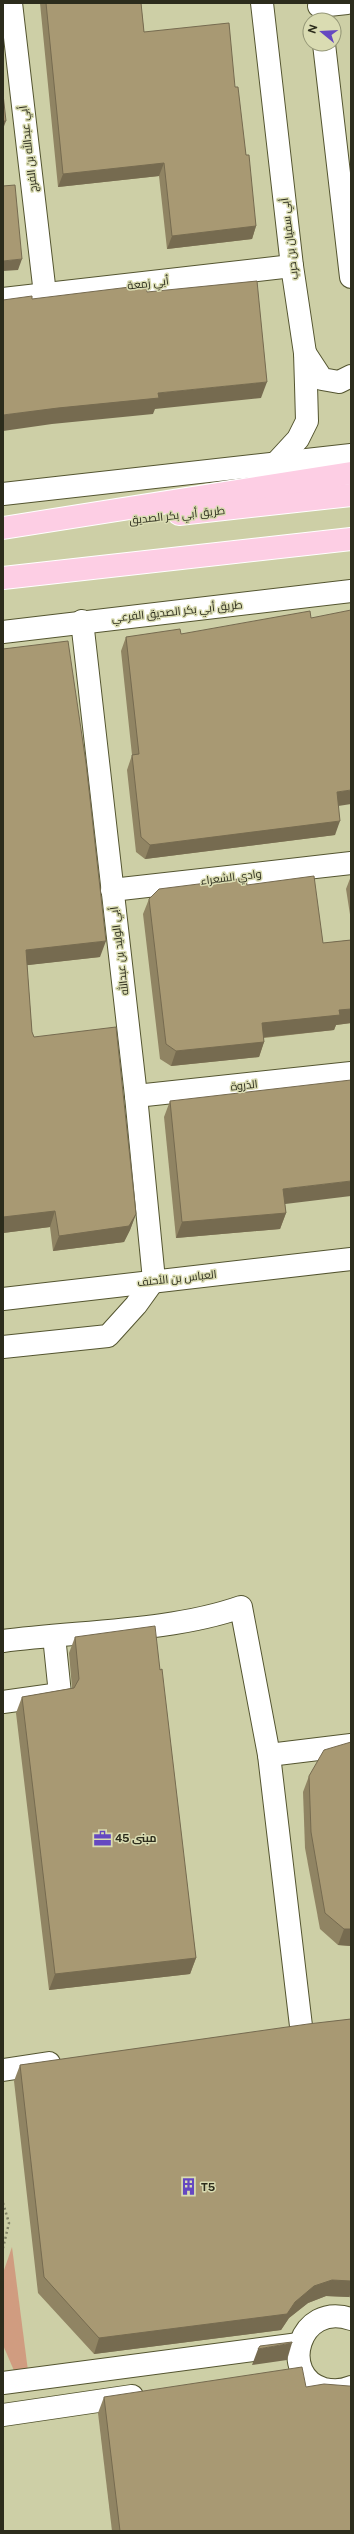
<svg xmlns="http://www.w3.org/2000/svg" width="354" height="2534" viewBox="0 0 354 2534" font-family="'Public Sans',Cairo,sans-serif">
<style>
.green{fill:#d09c80}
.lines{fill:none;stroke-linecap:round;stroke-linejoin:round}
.minor-casing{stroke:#545530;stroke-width:24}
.major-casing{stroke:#fff;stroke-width:24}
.path{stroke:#838467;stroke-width:2.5;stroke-dasharray:2 3;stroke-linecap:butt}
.minor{stroke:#fff;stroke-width:22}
.major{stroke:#fdcee4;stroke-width:22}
.wall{fill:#908463}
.shaded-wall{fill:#766b50}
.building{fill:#a89973;stroke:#766b50}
.labels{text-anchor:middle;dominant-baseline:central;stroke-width:3;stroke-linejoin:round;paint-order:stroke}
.street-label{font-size:11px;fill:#2c2c1c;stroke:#dadcb2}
.poi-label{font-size:11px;font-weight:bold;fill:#2c2c1c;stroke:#dadcb2;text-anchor:start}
</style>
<rect width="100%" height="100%" fill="#cdcfa6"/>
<path class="green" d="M12 2247 28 2371 15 2373 3 2345V2273Z"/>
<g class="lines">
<defs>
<g id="minor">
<path d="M11 3 45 294"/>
<path d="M262 3 292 266 305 353 306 385 307 421 298 439 275 464"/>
<path d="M319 6 347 3"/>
<path d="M324 44 351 277"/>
<path d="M3 299 292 266"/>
<path d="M305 353 322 379 339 382 351 376"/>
<path d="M3 494 351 455"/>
<path d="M3 632 351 591"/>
<path d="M112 890 351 863"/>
<path d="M136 1096 351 1073"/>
<path d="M3 1299 351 1259"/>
<path d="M3 1347 108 1336 136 1305 154 1280 136 1096 82 621"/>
<path d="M3 1641C78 1631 170 1632 241 1607L269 1755 301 2026"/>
<path d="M3 1702 60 1694 54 1636"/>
<path d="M269 1755 351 1745"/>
<path d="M3 2070 49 2063"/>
<path d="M351 2319C299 2301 278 2376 324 2389 334 2391 342 2391 351 2387"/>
<path d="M3 2383 299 2344"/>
<path d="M3 2415 132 2396"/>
</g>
<g id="major">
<path d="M179 514 351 495"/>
<path d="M3 528 351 473"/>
<path d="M3 578 351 539"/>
</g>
</defs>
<use href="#minor" class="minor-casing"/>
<use href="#major" class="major-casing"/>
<path class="path" d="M3 2203 9 2223 3 2248"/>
<use href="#minor" class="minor"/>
<use href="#major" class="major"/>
</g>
<g class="wall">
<path d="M40 3H141L144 32 235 87 246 155 256 226 252 239 167 249 159 176 58 187Z"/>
<path d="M181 634 338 806 335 835 145 859 136 852 127 770 132 755 121 651 126 637Z"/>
<path d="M3 649 100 957 27 965 32 1032 34 1037 136 1214 130 1230 124 1242 53 1251 50 1227 3 1233Z"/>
<path d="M351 876V921L346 889Z"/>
<path d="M247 885 323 943 351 940V1023L336 1025 334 1030 264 1038V1042L259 1057 171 1066 160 1059 143 914 149 899Z"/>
<path d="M170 1101 285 1204 286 1213 280 1229 176 1238 164 1117Z"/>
<path d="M75 1637 160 1670 196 1958 190 1974 49 1990 16 1713 22 1697 72 1688 69 1653Z"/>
<path d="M309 1776 351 1946 338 1945 320 1929 305 1848 303 1792Z"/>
<path d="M351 2019V2298L349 2297 326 2296 308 2303 289 2318 281 2330 94 2354 38 2293 14 2081 20 2065Z"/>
<path d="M349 2386 351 2531H112L98 2413 104 2397 306 2387Z"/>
</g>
<g class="shaded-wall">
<path d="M3 121H6L3 129Z"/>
<path d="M164 163 159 176 58 187 63 174Z"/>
<path d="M256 226 252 239 167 249 172 236Z"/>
<path d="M22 259 18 270 3 271V261Z"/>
<path d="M267 382 261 398 155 409 153 414 52 424 3 431V415L158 393Z"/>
<path d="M351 790V804L332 807 337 792Z"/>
<path d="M340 821 335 835 145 859 150 845Z"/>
<path d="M106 941 100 957 20 966 26 950Z"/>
<path d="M351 1009V1023L336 1025 334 1030 257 1038 262 1023 339 1010Z"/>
<path d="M264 1042 259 1057 171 1066 176 1051Z"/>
<path d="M351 1181V1196L277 1205 283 1189Z"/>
<path d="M55 1211 50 1227 3 1233V1217Z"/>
<path d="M286 1213 280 1229 176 1238 182 1222Z"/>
<path d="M136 1214 130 1230 124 1242 53 1251 59 1236Z"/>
<path d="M344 1929H351V1946L338 1945Z"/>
<path d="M196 1958 190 1974 49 1990 55 1974Z"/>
<path d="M332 2280 351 2281V2293L349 2297 326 2296 308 2303 289 2318 281 2330 94 2354 99 2338 295 2302 314 2286Z"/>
<path d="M292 2343 287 2360 252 2365 258 2349Z"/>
</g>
<g class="building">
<path d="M46 3H141L144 32 229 23 235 87H238L246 155H249L256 226 172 236 164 163 63 174Z"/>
<path d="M3 94 6 121H3Z"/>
<path d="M15 185 22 259 3 261V186Z"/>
<path d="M257 281 267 382 158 393 159 398 58 408 3 415V300L32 296V299L146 285 147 292Z"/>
<path d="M351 610V790L337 792 340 821 150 845 141 837 132 755 139 754 126 637 180 629 181 634 310 611 311 618Z"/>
<path d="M68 641 86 763 106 941 26 950 32 1032 34 1037 116 1027 136 1214 129 1226 59 1236 55 1211 3 1217V649Z"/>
<path d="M314 876 323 943 351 940V1009L339 1010 340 1015 262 1023 264 1042 176 1051 166 1044 149 899 159 889 246 878 247 885Z"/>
<path d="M351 1080V1181L283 1189 286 1213 182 1222 170 1101Z"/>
<path d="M155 1626 160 1670 162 1669 196 1958 55 1974 22 1697 74 1688 79 1679 75 1637Z"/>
<path d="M351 1742V1929H344L325 1913 311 1832 309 1776 324 1750Z"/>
<path d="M351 2019V2281L332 2280 314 2286 295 2302 287 2314 99 2338 44 2277 20 2065 308 2024Z"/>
<path d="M292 2342V2343L258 2349 260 2346Z"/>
<path d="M302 2367 306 2387 324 2384 349 2386H351V2531H120L104 2397Z"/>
</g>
<defs>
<symbol id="office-bare" viewBox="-9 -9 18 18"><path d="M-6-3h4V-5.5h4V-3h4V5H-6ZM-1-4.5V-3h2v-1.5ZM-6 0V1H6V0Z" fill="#6548c1" stroke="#dadcb2" stroke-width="2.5" paint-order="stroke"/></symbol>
<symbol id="building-bare" viewBox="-9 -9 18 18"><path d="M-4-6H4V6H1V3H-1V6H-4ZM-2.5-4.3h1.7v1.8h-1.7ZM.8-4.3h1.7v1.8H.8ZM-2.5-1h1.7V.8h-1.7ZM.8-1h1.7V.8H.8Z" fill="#6548c1" stroke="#dadcb2" stroke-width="2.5" paint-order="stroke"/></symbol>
</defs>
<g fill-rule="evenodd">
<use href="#office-bare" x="90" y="1826" width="25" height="25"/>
<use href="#building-bare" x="176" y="2174" width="25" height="25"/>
</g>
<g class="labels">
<g class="street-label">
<text transform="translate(28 149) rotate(-97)">أبي عبدالله بن الفرج</text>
<text transform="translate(289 239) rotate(-97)">أبي سفيان بن حرب</text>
<text transform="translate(148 283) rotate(-7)">أبي زمعة</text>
<text transform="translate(177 515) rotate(-6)">طريق أبي بكر الصديق</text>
<text transform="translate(177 611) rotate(-6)">طريق أبي بكر الصديق الفرعي</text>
<text transform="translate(231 877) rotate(-7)">وادي الشعراء</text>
<text transform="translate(119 951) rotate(-97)">أبي الوليد بن عبدالله</text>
<text transform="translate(244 1085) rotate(-6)">الذروة</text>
<text transform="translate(177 1278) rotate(-6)">العباس بن الأحنف</text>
</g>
<g class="poi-label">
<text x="115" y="1838">مبنى 45</text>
<text x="201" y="2187">T5</text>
</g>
</g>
<rect width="354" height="2534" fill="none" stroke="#2c2c1c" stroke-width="8"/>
<g transform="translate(322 32) rotate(288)"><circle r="19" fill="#dadcb2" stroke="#949676"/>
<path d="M0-3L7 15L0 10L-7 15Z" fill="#6548c1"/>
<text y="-6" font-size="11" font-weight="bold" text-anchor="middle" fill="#2c2c1c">N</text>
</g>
</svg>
